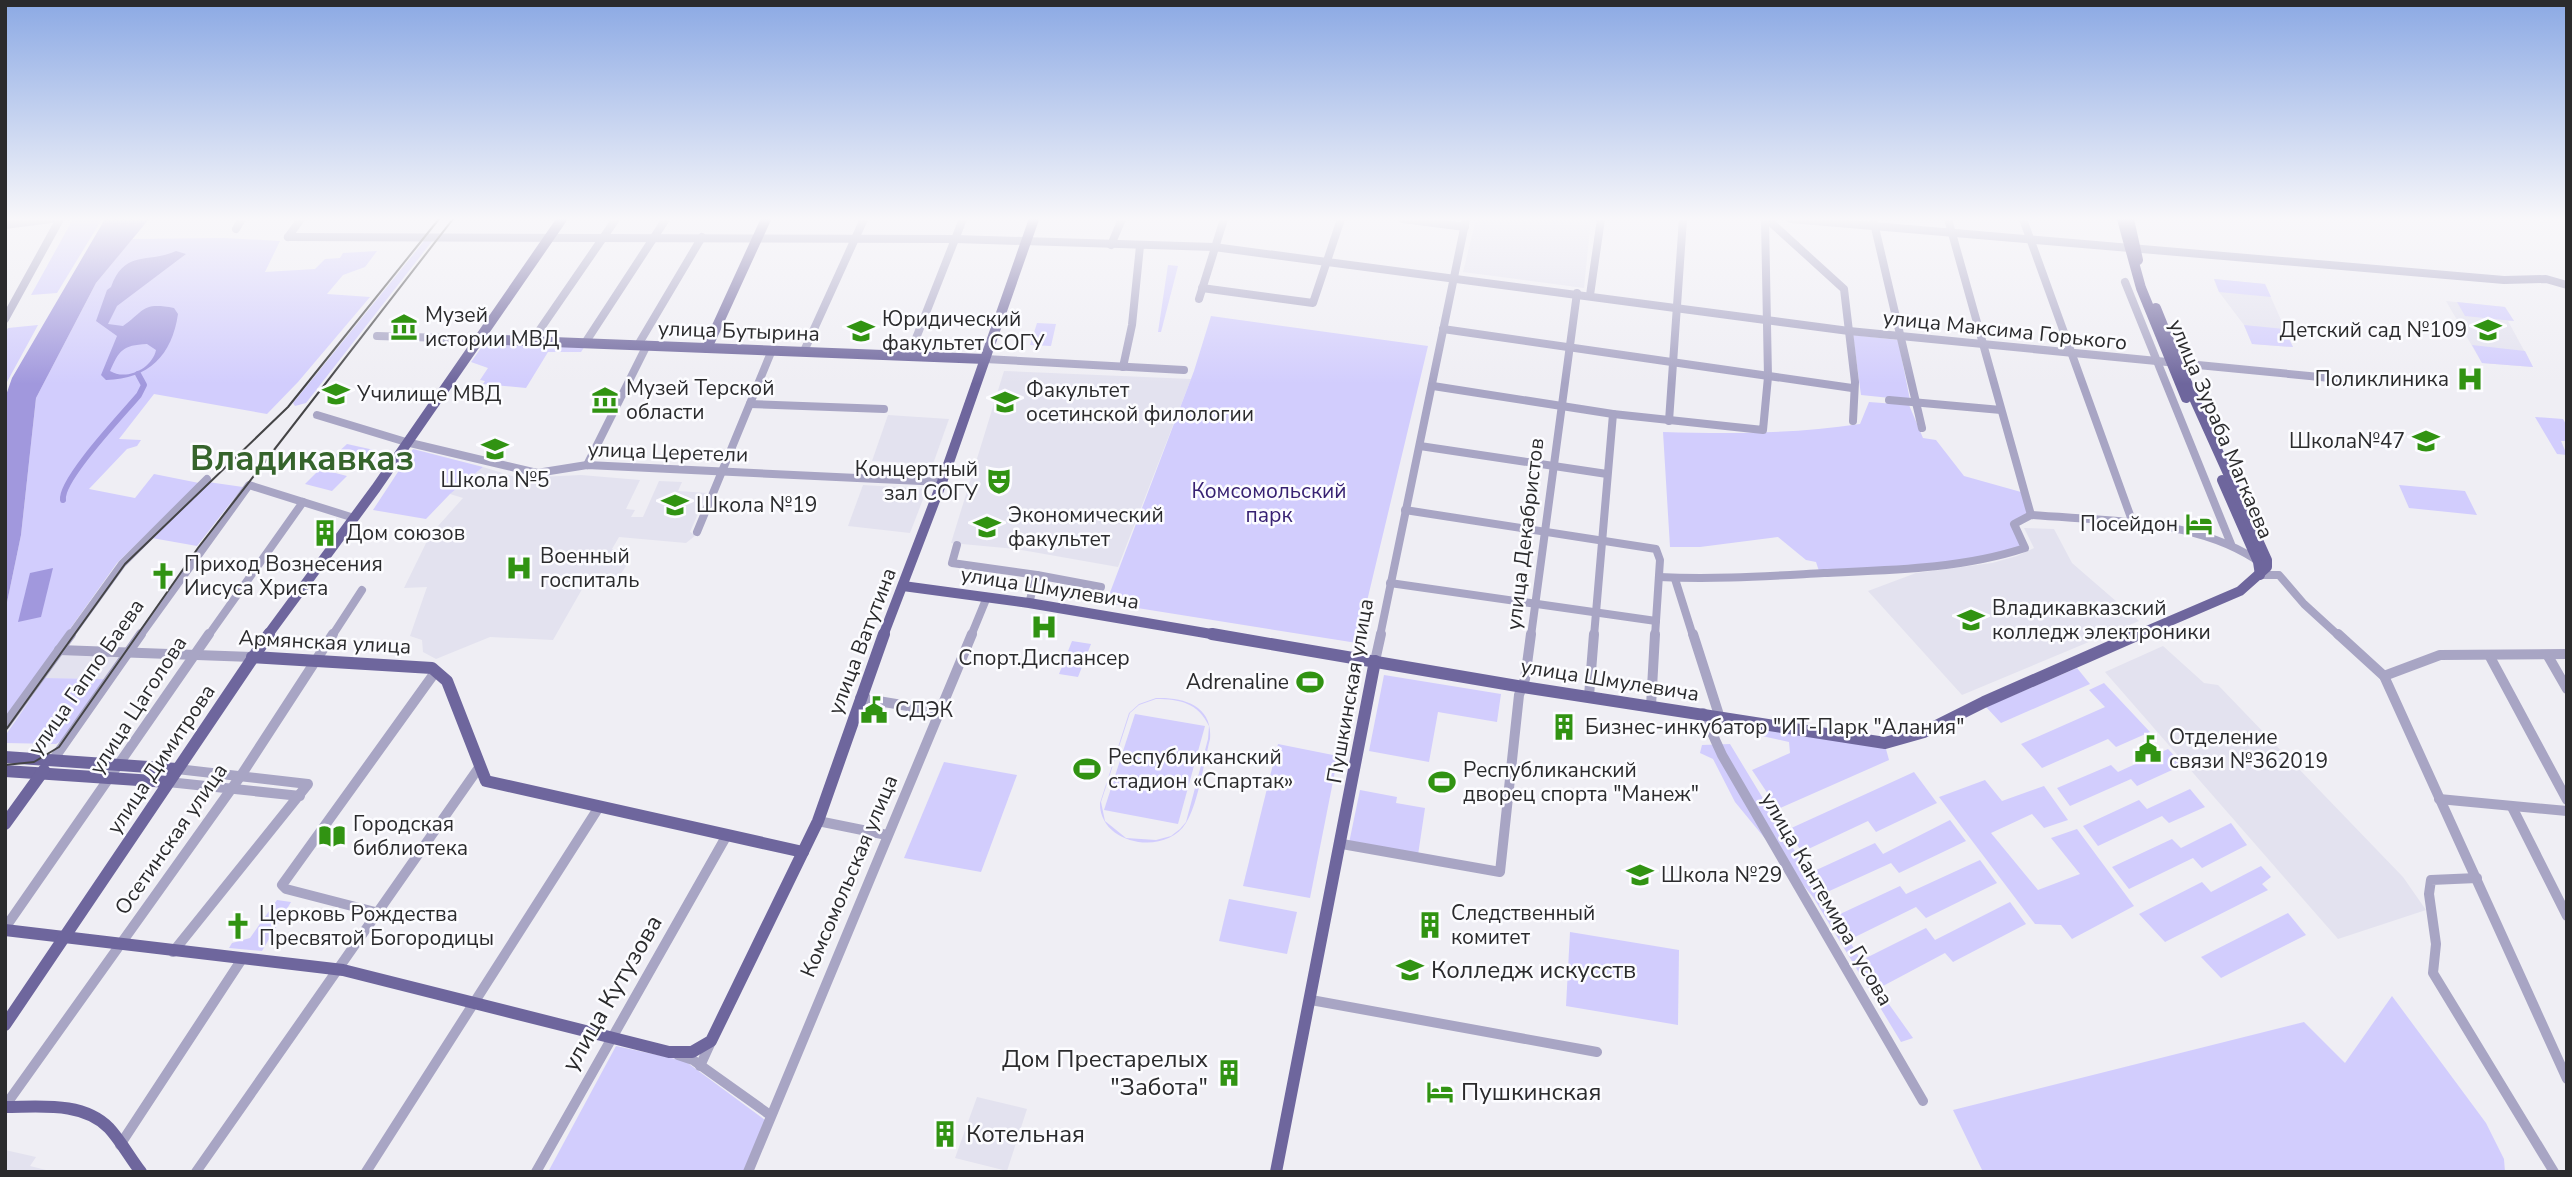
<svg xmlns="http://www.w3.org/2000/svg" width="2572" height="1177" viewBox="0 0 2572 1177" font-family="'Nunito Sans',sans-serif">
<style>
.built{fill:#e3e2ef}
.green{fill:#d2cdfd;fill-rule:evenodd}
.water{fill:#a198dd;fill-rule:evenodd}
.lines{fill:none;stroke-linecap:round;stroke-linejoin:round}
.canal{stroke:#a198dd;stroke-width:6}
.minor-far1{stroke:#a8a5c4;stroke-width:8}
.minor{stroke:#a8a5c4;stroke-width:10}
.major-far1{stroke:#6e669d;stroke-width:10}
.major{stroke:#6e669d;stroke-width:12}
.tram{stroke:#444446;stroke-width:2}
.labels{text-anchor:middle;dominant-baseline:central;stroke-width:5;stroke-linejoin:round;paint-order:stroke}
.poi-label{font-size:21px;fill:#2b2b2d;stroke:#fcfcff;text-anchor:start}
.street-label{font-size:21px;fill:#2b2b2d;stroke:#fcfcff}
.park-label{font-size:21px;fill:#372172;stroke:#fcfcff}
.near-poi-label{font-size:24px;fill:#2b2b2d;stroke:#fcfcff;text-anchor:start}
.near-street-label{font-size:24px;fill:#2b2b2d;stroke:#fcfcff}
.town-label{font-size:35px;font-weight:bold;fill:#36642c;stroke:#fcfcff}
</style>
<rect width="100%" height="100%" fill="#efeef4"/>
<g class="built">
<path d="M1476 219H1591L1584 288 1463 272Z"/>
<path d="M2214 279 2265 284 2293 347 2252 344 2244 325 2219 292Z"/>
<path d="M2446 301 2505 307 2514 321H2508L2533 367 2482 363Z"/>
<path d="M1004 371 1191 379 1118 567 1016 549 951 543Z"/>
<path d="M888 415 949 419 933 464 872 461Z"/>
<path d="M483 467 519 478 581 475 640 480 626 509 635 510 631 517H643L659 481 682 482 678 491 707 493 690 532 696 535 686 543 619 537 612 549 621 550 630 560 616 581 589 577 553 640 490 637 436 659 423 652 422 640 410 636 427 587 404 588 430 535 463 498 450 494Z"/>
<path d="M863 485 927 489 910 533 848 526Z"/>
<path d="M2024 528 2054 529 2072 563 2139 621 1962 695 1868 591 1916 573 1992 563 2017 556 2034 548Z"/>
<path d="M2163 646 2204 683 2218 685 2403 877 2426 910 2338 939 2105 672Z"/>
<path d="M61 654 119 656 104 679 45 678Z"/>
<path d="M977 1097 1027 1109 1007 1171 955 1158Z"/>
<path d="M5 1150 36 1157 30 1166 54 1172H5Z"/>
</g>
<g class="green">
<path d="M73 219H102L57 293 31 295Z"/>
<path d="M224 238 280 241 265 272 315 269 325 259 340 258 343 253 377 251 365 267 343 275 327 294 370 297 298 382 267 414 154 394 119 439 141 440 137 446 127 449 89 489 135 498 154 474 199 483 117 563 5 720V612L21 535 36 398 96 283 132 239Z"/>
<path d="M425 240H433L306 403 295 406 293 403Z"/>
<path d="M1168 265 1178 266 1161 332H1158Z"/>
<path d="M2214 279 2265 284 2271 297 2219 292Z"/>
<path d="M2457 302 2505 307 2514 321 2465 316Z"/>
<path d="M1211 316 1428 346 1357 643 1106 603 1194 371Z"/>
<path d="M1037 323 1056 324 1051 346 1030 345Z"/>
<path d="M38 325 7 382 5 387V333L8 328Z"/>
<path d="M2244 325 2284 329 2293 347 2252 344Z"/>
<path d="M1853 335 1898 340 1910 400 1861 395Z"/>
<path d="M484 344 585 346 581 352H548L526 388 483 384 485 381 480 380 488 368 471 362Z"/>
<path d="M2472 345 2525 351 2533 367 2482 363Z"/>
<path d="M1869 402 1909 405 1923 438 1936 440 1964 476 2021 492 2028 514 2010 523 2024 545C1959 567 1887 566 1819 571L1816 562 1806 560 1778 537 1700 547H1670L1663 432C1731 434 1792 434 1860 424Z"/>
<path d="M2535 417 2563 419 2567 426V441H2561L2567 455 2557 454Z"/>
<path d="M347 444 374 450 361 464 333 457Z"/>
<path d="M413 449 483 467 450 494 426 519 373 510Z"/>
<path d="M320 469 347 476 332 491 305 484Z"/>
<path d="M208 482 243 487 197 546 152 538Z"/>
<path d="M2399 485 2465 491 2477 515 2409 508Z"/>
<path d="M1072 641 1091 644 1078 677 1059 674Z"/>
<path d="M2077 668 2090 684 2001 723 1986 707Z"/>
<path d="M1384 675 1501 694 1497 722 1438 712 1429 762 1369 751Z"/>
<path d="M45 678 104 679 61 741 56 744 5 743V736Z"/>
<path d="M2104 683 2150 732 2116 747 2108 739 2042 768 2021 744 2105 707 2089 690Z"/>
<path d="M1156 698C1184 697 1213 706 1210 739 1204 762 1198 804 1186 823 1165 857 1099 844 1100 803L1129 713 1139 704ZM1156 699C1180 699 1198 703 1209 726L1208 739 1186 822 1180 829 1171 836 1156 840 1126 838 1105 821 1101 802 1130 713 1139 705Z"/>
<path d="M1135 714 1205 726 1178 824 1104 810Z"/>
<path d="M1736 723 1886 749 1889 760 1778 809 1752 770 1790 753 1789 742 1735 730Z"/>
<path d="M1278 744 1338 756 1310 898 1243 886Z"/>
<path d="M1730 744 1881 993 1913 1038 1901 1042 1813 897 1735 802 1713 759 1700 753 1702 745Z"/>
<path d="M2168 749 2183 765 2137 786 2131 779 2070 806 2057 788 2111 765 2118 772Z"/>
<path d="M944 762 1017 775 981 872 904 858Z"/>
<path d="M1914 772 1937 803 1876 832 1868 821 1802 852 1787 830Z"/>
<path d="M1985 780 2002 801 2044 786 2068 820 2044 828 2032 814 1991 833 2038 890 2080 874 2051 838 2077 829 2134 906 2072 939 2061 925 2035 924 1939 797Z"/>
<path d="M2190 789 2205 807 2169 823 2162 816 2098 846 2083 826 2139 800 2147 809Z"/>
<path d="M1360 790 1397 797 1396 803 1425 808 1418 855 1349 843Z"/>
<path d="M1950 820 1966 841 1899 873 1891 863 1825 893 1812 872 1875 843 1883 854Z"/>
<path d="M2231 823 2247 845 2202 868 2193 858 2129 889 2112 867 2172 839 2181 848Z"/>
<path d="M1980 860 1997 883 1926 918 1916 907 1853 938 1838 915 1900 886 1906 894Z"/>
<path d="M2261 866 2271 877 2262 884 2268 890 2165 942 2139 914 2202 882 2211 892Z"/>
<path d="M1229 899 1297 912 1287 954 1219 941Z"/>
<path d="M277 900 291 902 262 951 229 948 232 943 250 938Z"/>
<path d="M2010 902 2026 924 1953 962 1945 953 1883 986 1866 958 1926 928 1935 940Z"/>
<path d="M2288 913 2306 935 2221 978 2201 957Z"/>
<path d="M1570 932 1679 950 1678 1025 1566 1006Z"/>
<path d="M2392 996 2486 1123 2504 1159 2505 1172H1983L1953 1110 2304 1022 2345 1063Z"/>
<path d="M616 1046 685 1061 765 1120 743 1172H548Z"/>
</g>
<g class="water">
<path d="M105 219H149L96 283 36 398 21 535 5 612V398L12 378Z"/>
<path d="M176 251 186 254 117 306 108 324 123 326C145 311 141 302 174 308L178 314C172 355 149 379 106 380L101 375 117 336 96 321 107 290 111 287C125 249 147 264 176 251ZM147 344 156 350C152 369 126 381 110 371 119 351 122 345 147 344Z"/>
<path d="M53 568 41 617 18 622 30 573Z"/>
</g>
<g class="lines">
<path class="canal" d="M63 500C60 480 124 413 139 395L144 385 138 374"/>
<g class="minor-far1">
<path d="M1403 219 1465 227"/>
<path d="M1767 219 1844 289 1855 382 1853 421"/>
<path d="M1791 219 2504 280 2546 279 2567 285"/>
<path d="M1873 219 1922 428"/>
<path d="M1948 219 2031 515"/>
<path d="M2023 219 2134 526"/>
<path d="M5 225 51 219"/>
<path d="M236 229 242 219"/>
<path d="M288 237 956 239 1214 247 1849 331 2351 380"/>
<path d="M288 237 301 219"/>
<path d="M1111 245 1122 219"/>
<path d="M2125 282 2231 544"/>
<path d="M1202 288 1313 303 1341 219"/>
<path d="M1590 295 1601 219"/>
<path d="M1199 299 1224 219"/>
<path d="M5 319 60 219"/>
<path d="M1443 329 1852 388"/>
<path d="M377 336 478 339"/>
<path d="M532 341 616 219"/>
<path d="M585 343 666 219"/>
<path d="M638 345 702 237"/>
<path d="M804 351 864 219"/>
<path d="M909 356 963 219"/>
<path d="M985 359 1184 370"/>
<path d="M1123 367 1132 325 1140 246"/>
<path d="M1433 386 1613 414 1763 430 1768 377 1765 219"/>
<path d="M1889 400 2001 410"/>
<path d="M750 404 884 409"/>
<path d="M317 415 406 442 537 473 587 465 942 482"/>
<path d="M1669 421 1683 219"/>
<path d="M1420 446 1607 474"/>
<path d="M587 465 647 345"/>
<path d="M1405 510 1656 549 1660 560 1655 636"/>
<path d="M697 532 772 350"/>
<path d="M957 545 952 563 1037 575 1029 603"/>
<path d="M1037 575 1101 587"/>
<path d="M2260 575H2279L2304 604 2339 636"/>
<path d="M1659 577C1714 580 1769 576 1824 573 1891 570 1961 569 2025 548L2014 524 2031 515C2104 521 2192 518 2255 559"/>
<path d="M1675 579 1693 636"/>
<path d="M1390 583 1656 621"/>
<path d="M70 636 122 564 207 479"/>
<path d="M140 636 249 485 354 518"/>
<path d="M208 636 303 502"/>
<path d="M332 636 362 590"/>
<path d="M971 636 987 597"/>
<path d="M1380 636 1466 219"/>
<path d="M1531 636 1577 293"/>
<path d="M1594 636 1613 414"/>
</g>
<g class="minor">
<path d="M1693 634 1719 715"/>
<path d="M2338 634 2384 676 2567 1079"/>
<path d="M59 650 252 657"/>
<path d="M2489 655 2567 800"/>
<path d="M2548 656 2567 689"/>
<path d="M1375 661 1381 634"/>
<path d="M2384 676 2440 655 2567 654"/>
<path d="M1589 696 1594 634"/>
<path d="M860 698 938 711"/>
<path d="M1651 706 1655 634"/>
<path d="M1703 713 1722 755 1923 1101"/>
<path d="M5 725 71 634"/>
<path d="M53 760 141 634"/>
<path d="M168 782 300 796"/>
<path d="M2439 799 2567 811"/>
<path d="M2512 807 2567 916"/>
<path d="M818 821 887 835"/>
<path d="M1342 844 1500 872 1519 695 1525 679 1531 634"/>
<path d="M2477 878 2431 880 2429 894 2436 944 2433 973 2554 1172"/>
<path d="M379 913 286 889 282 885 436 671"/>
<path d="M5 928 209 634"/>
<path d="M173 952 308 784 177 769"/>
<path d="M1311 1000 1597 1052"/>
<path d="M678 1055 693 1060 770 1115"/>
<path d="M700 1066 711 1042"/>
<path d="M5 1106 242 774 333 634"/>
<path d="M120 1145 242 959"/>
<path d="M196 1172 480 766"/>
<path d="M366 1172 599 807"/>
<path d="M536 1172 727 835"/>
<path d="M748 1172 972 634"/>
</g>
<g class="major-far1">
<path d="M2122 219 2141 288 2186 398"/>
<path d="M2129 219 2138 260"/>
<path d="M2156 308 2177 360"/>
<path d="M478 339 985 359"/>
<path d="M707 348 766 219"/>
<path d="M2222 480 2258 562 2260 575"/>
<path d="M903 586 1029 603 1223 636"/>
<path d="M267 636 376 488 562 219"/>
<path d="M883 636 942 482 1034 219"/>
<path d="M2135 636 2240 591 2267 567V560L2179 365"/>
</g>
<g class="major">
<path d="M1212 634 1523 687 1885 743 1924 732 1984 702 2139 634"/>
<path d="M252 657 432 668 447 681 486 781 803 852"/>
<path d="M5 757 177 769"/>
<path d="M5 771 168 782"/>
<path d="M5 824 44 770"/>
<path d="M5 930 343 970 669 1052H692L711 1041 818 821 884 634"/>
<path d="M5 1025 269 634"/>
<path d="M5 1107C39 1107 83 1101 109 1128 121 1141 130 1158 141 1172"/>
<path d="M1276 1172 1375 661"/>
</g>
<g class="tram">
<path d="M5 731 125 564 288 407 439 219"/>
<path d="M5 765 34 762 59 747 198 548 453 219"/>
</g>
</g>
<linearGradient id="sky" x2="0" y2="1"><stop stop-color="#8ba9e4"/><stop offset="0.57" stop-color="#f8f7fa"/><stop offset="1" stop-color="#f8f7fa" stop-opacity="0"/></linearGradient>
<rect width="2572" height="384" fill="url(#sky)"/>
<defs>
<symbol id="museum-bare" viewBox="-9 -9 18 18"><path d="M0-6L6-3V-2H-6V-3ZM-5-1h2V3h-2ZM-1-1h2V3h-2ZM3-1h2V3H3ZM-6 4H6V6H-6Z" fill="#319312" stroke="#fcfcff" stroke-width="2.5" paint-order="stroke"/></symbol>
<symbol id="school-bare" viewBox="-9 -9 18 18"><path d="M0-5L7-2L0 1L-7-2ZM-4 1L0 2.5L4 1V4Q0 6-4 4Z" fill="#319312" stroke="#fcfcff" stroke-width="2.5" paint-order="stroke"/></symbol>
<symbol id="university-bare" viewBox="-9 -9 18 18"><path d="M0-5L7-2L0 1L-7-2ZM-4 1L0 2.5L4 1V4Q0 6-4 4Z" fill="#319312" stroke="#fcfcff" stroke-width="2.5" paint-order="stroke"/></symbol>
<symbol id="hospital-bare" viewBox="-9 -9 18 18"><path d="M-5-5h3v3.5h4V-5h3V5h-3V1.5h-4V5h-3Z" fill="#319312" stroke="#fcfcff" stroke-width="2.5" paint-order="stroke"/></symbol>
<symbol id="theatre-bare" viewBox="-9 -9 18 18"><path d="M-5-5.5Q0-4 5-5.5V0Q5 5 0 6Q-5 5-5 0ZM-3.3-2.5H-1v1.5H-3.3ZM1-2.5H3.3v1.5H1ZM-2.8 1Q0 5.5 2.8 1Z" fill="#319312" stroke="#fcfcff" stroke-width="2.5" paint-order="stroke"/></symbol>
<symbol id="hotel-bare" viewBox="-9 -9 18 18"><path d="M-6-4.5h1.5V1H6V5H4.5V3h-9V5H-6ZM-4 0a1.8 1.8 0 1 1 3.6 0ZM.5 0V-2.5h3Q6-2.5 6 0Z" fill="#319312" stroke="#fcfcff" stroke-width="2.5" paint-order="stroke"/></symbol>
<symbol id="building-bare" viewBox="-9 -9 18 18"><path d="M-4-6H4V6H1V3H-1V6H-4ZM-2.5-4.3h1.7v1.8h-1.7ZM.8-4.3h1.7v1.8H.8ZM-2.5-1h1.7V.8h-1.7ZM.8-1h1.7V.8H.8Z" fill="#319312" stroke="#fcfcff" stroke-width="2.5" paint-order="stroke"/></symbol>
<symbol id="church-bare" viewBox="-9 -9 18 18"><path d="M-1.2-6h2.4v3.5h3.3v2.4h-3.3V6h-2.4V-.1h-3.3v-2.4h3.3Z" fill="#319312" stroke="#fcfcff" stroke-width="2.5" paint-order="stroke"/></symbol>
<symbol id="stadium-bare" viewBox="-9 -9 18 18"><path d="M0-5a6.5 5 0 1 0 0 10a6.5 5 0 1 0 0-10ZM-3.5-1.8h7v3.6h-7Z" fill="#319312" stroke="#fcfcff" stroke-width="2.5" paint-order="stroke"/></symbol>
<symbol id="civic-bare" viewBox="-9 -9 18 18"><path d="M-.6-6.5H3V-4.5H.6V-3L4-1V1h2V6H-6V1h2V-1L-.6-3ZM-1.2 2.5V6h2.4V2.5Z" fill="#319312" stroke="#fcfcff" stroke-width="2.5" paint-order="stroke"/></symbol>
<symbol id="library-bare" viewBox="-9 -9 18 18"><path d="M-6-4Q-3-5.5-.7-3.5V5Q-3 3-6 4ZM6-4Q3-5.5 .7-3.5V5Q3 3 6 4Z" fill="#319312" stroke="#fcfcff" stroke-width="2.5" paint-order="stroke"/></symbol>
</defs>
<g fill-rule="evenodd">
<use href="#museum-bare" x="385" y="308" width="38" height="38"/>
<use href="#school-bare" x="2469" y="311" width="38" height="38"/>
<use href="#university-bare" x="842" y="312" width="38" height="38"/>
<use href="#hospital-bare" x="2451" y="360" width="38" height="38"/>
<use href="#university-bare" x="317" y="375" width="38" height="38"/>
<use href="#museum-bare" x="586" y="381" width="38" height="38"/>
<use href="#university-bare" x="986" y="383" width="38" height="38"/>
<use href="#school-bare" x="2407" y="422" width="38" height="38"/>
<use href="#school-bare" x="476" y="430" width="38" height="38"/>
<use href="#theatre-bare" x="980" y="462" width="38" height="38"/>
<use href="#school-bare" x="656" y="486" width="38" height="38"/>
<use href="#hotel-bare" x="2180" y="505" width="38" height="38"/>
<use href="#university-bare" x="968" y="508" width="38" height="38"/>
<use href="#building-bare" x="306" y="514" width="38" height="38"/>
<use href="#hospital-bare" x="500" y="549" width="38" height="38"/>
<use href="#church-bare" x="144" y="557" width="38" height="38"/>
<use href="#university-bare" x="1952" y="601" width="38" height="38"/>
<use href="#hospital-bare" x="1025" y="608" width="38" height="38"/>
<use href="#stadium-bare" x="1291" y="663" width="38" height="38"/>
<use href="#civic-bare" x="855" y="691" width="38" height="38"/>
<use href="#building-bare" x="1545" y="708" width="38" height="38"/>
<use href="#civic-bare" x="2129" y="730" width="38" height="38"/>
<use href="#stadium-bare" x="1068" y="750" width="38" height="38"/>
<use href="#stadium-bare" x="1423" y="763" width="38" height="38"/>
<use href="#library-bare" x="313" y="817" width="38" height="38"/>
<use href="#school-bare" x="1621" y="856" width="38" height="38"/>
<use href="#building-bare" x="1411" y="906" width="38" height="38"/>
<use href="#church-bare" x="219" y="907" width="38" height="38"/>
<use href="#university-bare" x="1391" y="951" width="38" height="38"/>
<use href="#building-bare" x="1210" y="1054" width="38" height="38"/>
<use href="#hotel-bare" x="1421" y="1073" width="38" height="38"/>
<use href="#building-bare" x="926" y="1115" width="38" height="38"/>
</g>
<g class="labels">
<g class="poi-label">
<text x="425" y="315">Музей<tspan x="425" dy="24">истории МВД</tspan></text>
<text x="882" y="319">Юридический<tspan x="882" dy="24">факультет СОГУ</tspan></text>
<text x="2467" y="330" text-anchor="end">Детский сад №109</text>
<text x="2449" y="379" text-anchor="end">Поликлиника</text>
<text x="626" y="388">Музей Терской<tspan x="626" dy="24">области</tspan></text>
<text x="1026" y="390">Факультет<tspan x="1026" dy="24">осетинской филологии</tspan></text>
<text x="357" y="394">Училище МВД</text>
<text x="2405" y="441" text-anchor="end">Школа№47</text>
<text x="978" y="469" text-anchor="end">Концертный<tspan x="978" dy="24">зал СОГУ</tspan></text>
<text x="495" y="480" text-anchor="middle">Школа №5</text>
<text x="696" y="505">Школа №19</text>
<text x="1008" y="515">Экономический<tspan x="1008" dy="24">факультет</tspan></text>
<text x="2178" y="524" text-anchor="end">Посейдон</text>
<text x="346" y="533">Дом союзов</text>
<text x="540" y="556">Военный<tspan x="540" dy="24">госпиталь</tspan></text>
<text x="184" y="564">Приход Вознесения<tspan x="184" dy="24">Иисуса Христа</tspan></text>
<text x="1992" y="608">Владикавказский<tspan x="1992" dy="24">колледж электроники</tspan></text>
<text x="1044" y="658" text-anchor="middle">Спорт.Диспансер</text>
<text x="1289" y="682" text-anchor="end">Adrenaline</text>
<text x="895" y="710">СДЭК</text>
<text x="1585" y="727">Бизнес-инкубатор "ИТ-Парк "Алания"</text>
<text x="2169" y="737">Отделение<tspan x="2169" dy="24">связи №362019</tspan></text>
<text x="1108" y="757">Республиканский<tspan x="1108" dy="24">стадион «Спартак»</tspan></text>
<text x="1463" y="770">Республиканский<tspan x="1463" dy="24">дворец спорта "Манеж"</tspan></text>
<text x="353" y="824">Городская<tspan x="353" dy="24">библиотека</tspan></text>
<text x="1661" y="875">Школа №29</text>
<text x="1451" y="913">Следственный<tspan x="1451" dy="24">комитет</tspan></text>
<text x="259" y="914">Церковь Рождества<tspan x="259" dy="24">Пресвятой Богородицы</tspan></text>
</g>
<g class="street-label">
<text transform="translate(2005 330) rotate(6)">улица Максима Горького</text>
<text transform="translate(739 331) rotate(2)">улица Бутырина</text>
<text transform="translate(2221 429) rotate(67)">улица Зураба Магкаева</text>
<text transform="translate(668 452) rotate(2)">улица Церетели</text>
<text transform="translate(1525 534) rotate(-83)">улица Декабристов</text>
<text transform="translate(1050 588) rotate(9)">улица Шмулевича</text>
<text transform="translate(862 641) rotate(-69)">улица Ватутина</text>
<text transform="translate(325 642) rotate(3)">Армянская улица</text>
<text transform="translate(86 677) rotate(-55)">улица Гаппо Баева</text>
<text transform="translate(1610 680) rotate(9)">улица Шмулевича</text>
<text transform="translate(1350 691) rotate(-80)">Пушкинская улица</text>
<text transform="translate(138 705) rotate(-57)">улица Цаголова</text>
<text transform="translate(161 759) rotate(-56)">улица Димитрова</text>
<text transform="translate(171 839) rotate(-55)">Осетинская улица</text>
<text transform="translate(849 876) rotate(-67)">Комсомольская улица</text>
<text transform="translate(1827 899) rotate(60)">улица Кантемира Гусова</text>
</g>
<g class="park-label">
<text x="1269" y="491">Комсомольский<tspan x="1269" dy="24">парк</tspan></text>
</g>
<g class="near-poi-label">
<text x="1431" y="970">Колледж искусств</text>
<text x="1208" y="1059" text-anchor="end">Дом Престарелых<tspan x="1208" dy="28">"Забота"</tspan></text>
<text x="1461" y="1092">Пушкинская</text>
<text x="966" y="1134">Котельная</text>
</g>
<g class="near-street-label">
<text transform="translate(612 993) rotate(-60)">улица Кутузова</text>
</g>
<g class="town-label">
<text x="302" y="458">Владикавказ</text>
</g>
</g>
<rect width="2572" height="1177" fill="none" stroke="#2b2b2d" stroke-width="14"/>
</svg>
